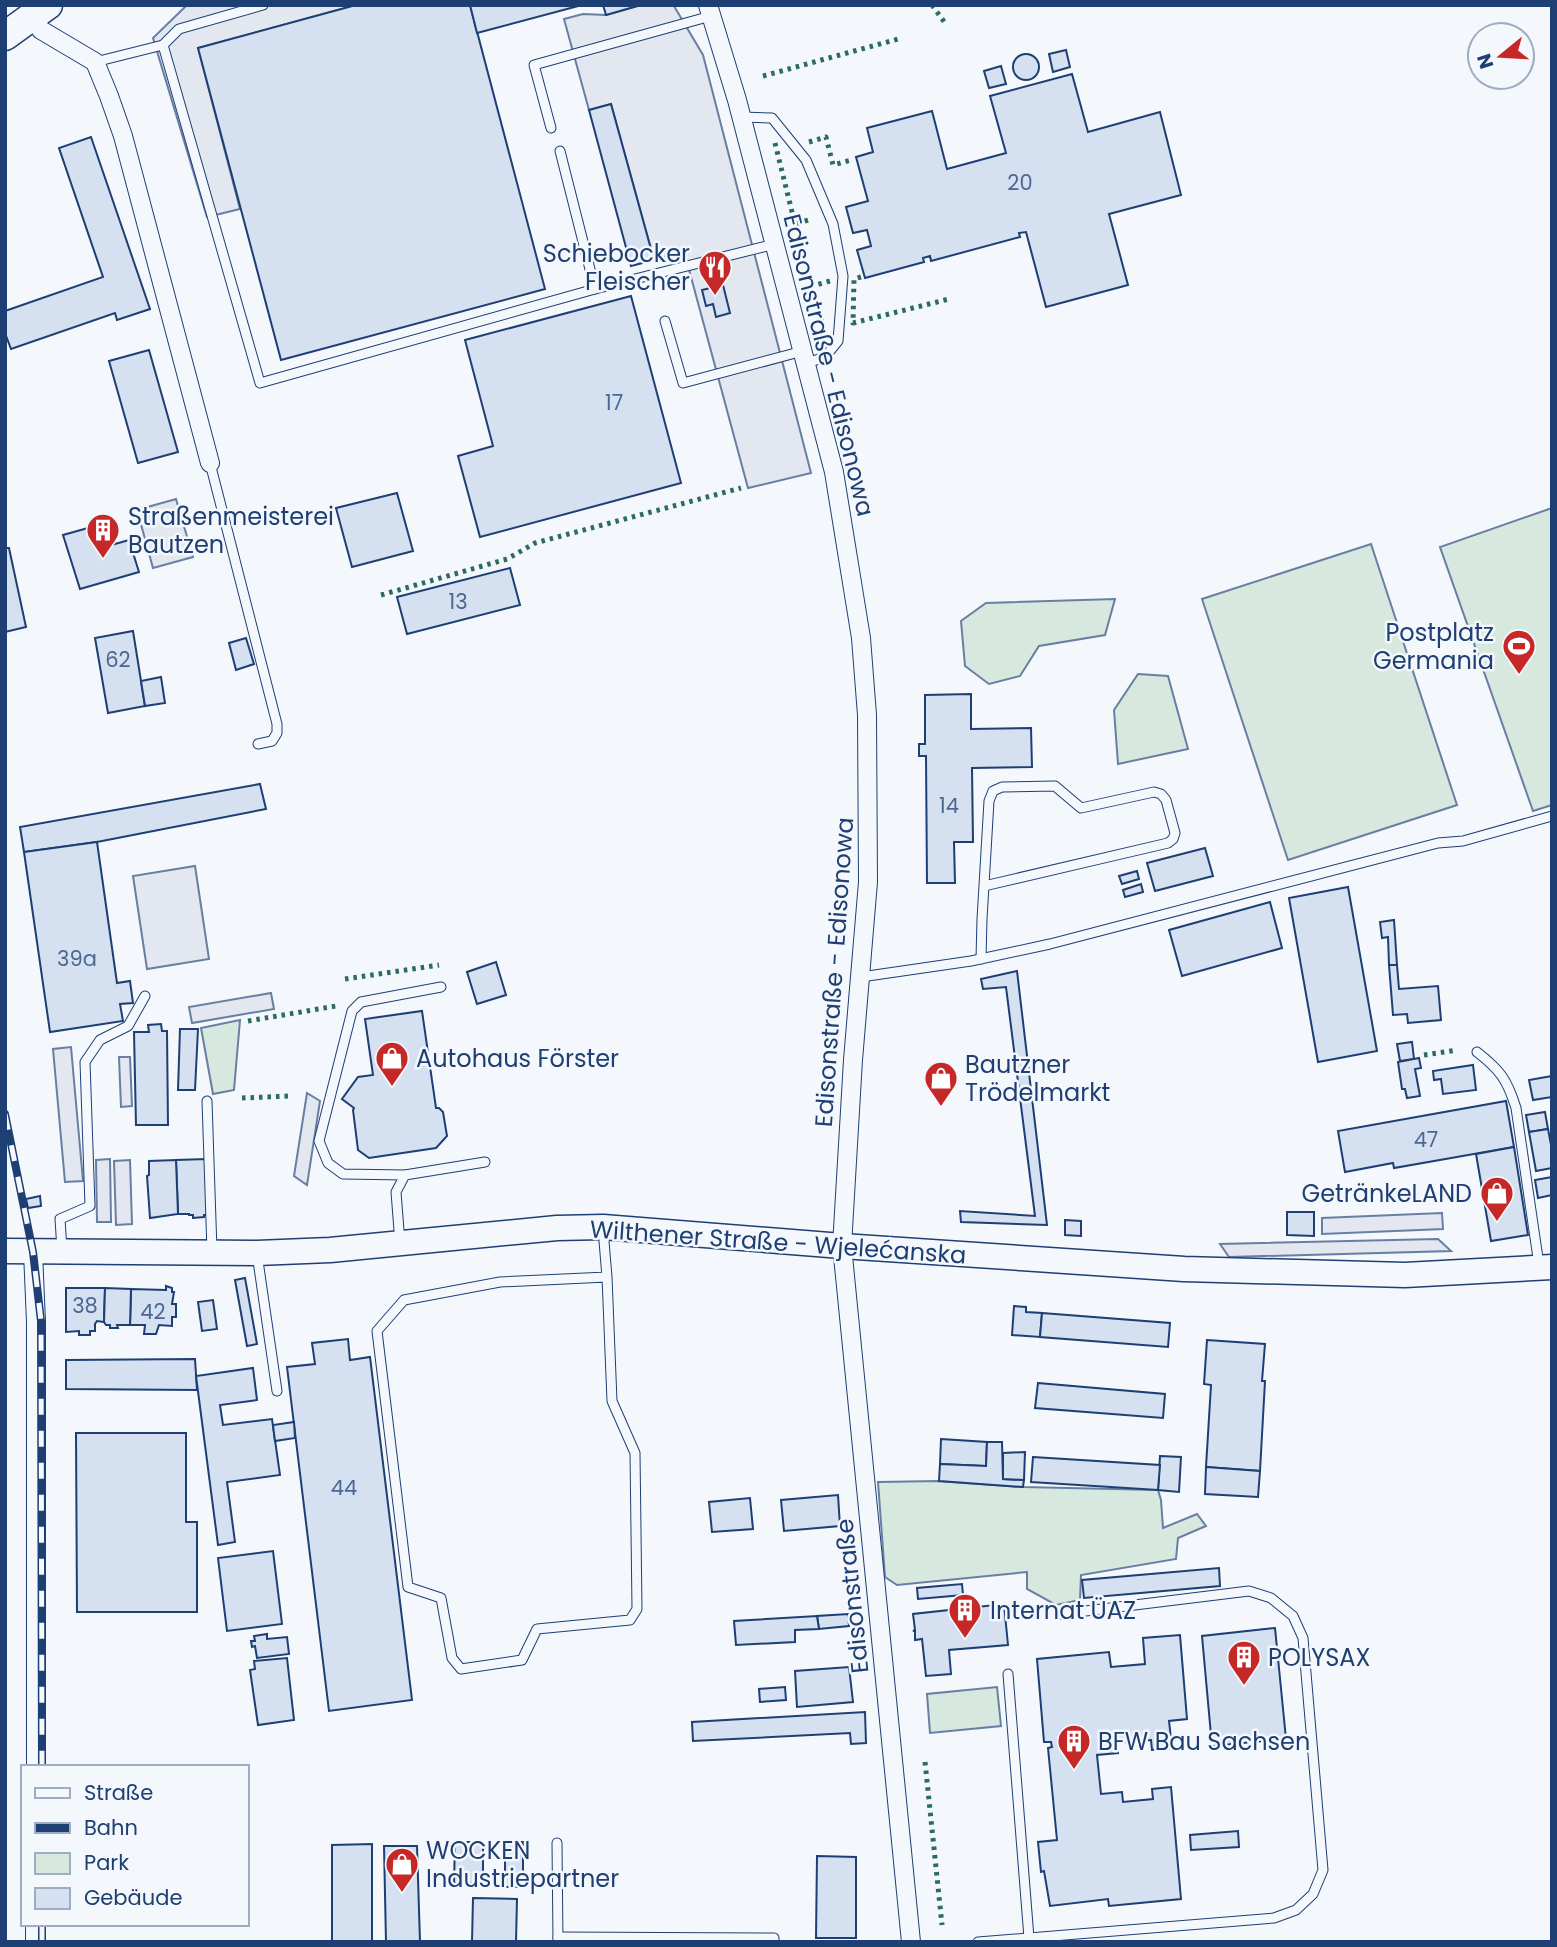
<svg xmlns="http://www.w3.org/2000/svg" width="1557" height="1947" viewBox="0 0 1557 1947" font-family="Poppins,sans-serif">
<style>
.green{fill:#d7e8df;stroke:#687fa3;stroke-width:2}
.parking{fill:#e3e8f0;stroke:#687fa3;stroke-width:2}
.building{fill:#d5e0f0;stroke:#1d3f73;stroke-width:2}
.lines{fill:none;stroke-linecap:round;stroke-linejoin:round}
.service-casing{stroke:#1d3f73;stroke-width:11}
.minor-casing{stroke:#1d3f73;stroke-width:20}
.secondary-casing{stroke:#1d3f73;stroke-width:27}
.primary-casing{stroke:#1d3f73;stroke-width:31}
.service{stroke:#f4f7fb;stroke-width:9}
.minor{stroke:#f4f7fb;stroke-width:18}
.secondary{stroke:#f4f7fb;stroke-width:24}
.primary{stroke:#f4f7fb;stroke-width:28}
.rail-casing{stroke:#1d3f73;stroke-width:8}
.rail{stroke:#f4f7fb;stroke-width:5;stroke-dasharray:16;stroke-linecap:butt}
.hedge{stroke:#2c6c60;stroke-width:5;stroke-dasharray:3.5 5;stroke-linecap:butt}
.labels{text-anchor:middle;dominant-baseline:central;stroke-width:5;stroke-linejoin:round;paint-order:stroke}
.number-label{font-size:21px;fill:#4b6792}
.poi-label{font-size:24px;fill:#1d3f73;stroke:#f4f7fb;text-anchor:start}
.street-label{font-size:24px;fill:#1d3f73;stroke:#f4f7fb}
</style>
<rect width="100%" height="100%" fill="#f4f7fb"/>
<g class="green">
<path d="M1552 508V805L1533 811 1440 547Z"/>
<path d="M1371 544 1457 805 1288 860 1202 599Z"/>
<path d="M1115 599 1105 635 1039 646 1020 676 989 684 965 666 961 621 986 603Z"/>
<path d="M1138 674 1168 676 1188 749 1118 764 1114 710Z"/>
<path d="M240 1020 234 1090 213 1094 201 1028Z"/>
<path d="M939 1481 1023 1487 1158 1490 1161 1500 1163 1528 1197 1514 1206 1526 1178 1538 1176 1559 1081 1575 1080 1600 1056 1605 1027 1589V1572L897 1585 885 1577 878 1482Z"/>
<path d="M997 1687 1001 1726 930 1733 927 1694Z"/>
</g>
<g class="parking">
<path d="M187 5H356L198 48 240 209 207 217 153 38Z"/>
<path d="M641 5 674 6 703 55 811 473 748 488 684 251 654 260 611 104 589 110 564 19 583 14 606 15Z"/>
<path d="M176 499 193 557 153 568 137 510Z"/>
<path d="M195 866 209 959 147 969 133 876Z"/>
<path d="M271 993 274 1009 192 1023 189 1007Z"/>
<path d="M71 1047 83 1181 65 1182 53 1049Z"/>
<path d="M119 1057H130L132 1106 121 1107Z"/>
<path d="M307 1093 320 1101 307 1185 294 1176Z"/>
<path d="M110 1159 111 1222H97L96 1160Z"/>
<path d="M130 1160 132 1224 116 1225 114 1161Z"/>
<path d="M1442 1213 1443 1229 1322 1234V1218Z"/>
<path d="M1438 1239 1451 1251 1229 1257 1220 1244Z"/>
</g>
<g class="building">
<path d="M356 5H470L545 289 281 360 198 48Z"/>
<path d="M470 5H582L477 33Z"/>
<path d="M603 5H641L606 15Z"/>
<path d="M1066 50 1070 67 1053 72 1049 54Z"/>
<circle cx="1026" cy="67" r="13"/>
<path d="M1001 66 1006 84 989 88 984 71Z"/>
<path d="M1072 74 1088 132 1160 112 1181 195 1109 214 1128 285 1046 307 1026 232 1019 233 1020 237 931 261 930 256 923 258 924 262 865 278 857 250 871 246 867 230 853 233 846 207 868 201 856 157 873 152 867 128 932 111 947 169 1006 153 990 96Z"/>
<path d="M611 104 654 260 631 266 589 110Z"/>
<path d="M91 137 150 309 117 320 115 313 11 349 5 333V311L103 277 59 148Z"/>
<path d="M723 285 730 313 716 317 713 304 706 306 702 290Z"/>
<path d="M631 296 681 483 480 537 458 456 493 446 465 340Z"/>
<path d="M149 350 178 452 138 463 109 361Z"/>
<path d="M397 493 413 551 352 567 336 508Z"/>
<path d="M95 526 101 548 129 540 139 572 80 589 63 535Z"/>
<path d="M5 548H9L26 627 5 632Z"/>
<path d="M510 568 520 605 407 634 397 597Z"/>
<path d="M133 631 145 706 108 713 95 638Z"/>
<path d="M246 638 254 664 236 670 229 643Z"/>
<path d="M161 677 165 703 145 706 141 681Z"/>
<path d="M971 694V729L1031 728 1032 767 972 768 973 842H954L955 883H927L926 756H919V744H925V695Z"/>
<path d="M260 784 266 809 97 842 24 852 20 827Z"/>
<path d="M97 842 117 983 130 981 133 1003 120 1004 123 1021 50 1032 24 852Z"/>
<path d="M1205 848 1213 876 1155 891 1147 863Z"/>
<path d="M1137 871 1139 879 1122 884 1119 876Z"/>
<path d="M1141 884 1143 892 1125 897 1123 890Z"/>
<path d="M1348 887 1377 1051 1318 1062 1289 898Z"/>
<path d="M1270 902 1282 948 1182 976 1169 930Z"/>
<path d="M1394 920 1397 965H1389L1388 937 1382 938 1380 922Z"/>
<path d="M496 962 506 995 477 1004 467 972Z"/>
<path d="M1389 965H1397L1399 989 1438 986 1441 1020 1408 1023 1407 1014 1393 1015Z"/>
<path d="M1017 971 1047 1225 961 1222 960 1211 1035 1216 1006 987 983 989 981 979Z"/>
<path d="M422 1011 436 1108H439L443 1112 447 1136 436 1148 369 1158 358 1150 353 1110 354 1108 342 1099 358 1077 373 1075 365 1019Z"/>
<path d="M161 1024 162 1031H167L168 1125H136L134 1032H149L148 1025Z"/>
<path d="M180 1029H198L195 1090H178Z"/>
<path d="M1412 1042 1414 1059 1400 1061 1397 1044Z"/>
<path d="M1419 1058 1421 1068 1415 1069 1420 1096 1407 1098 1405 1089H1402L1398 1062Z"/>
<path d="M1473 1065 1476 1090 1443 1094 1441 1079 1434 1080 1433 1071Z"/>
<path d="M1552 1076V1097L1533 1100 1529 1080Z"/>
<path d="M1506 1101 1514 1147 1394 1168 1393 1163 1345 1172 1338 1131Z"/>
<path d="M1545 1112 1548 1129 1529 1132 1526 1115Z"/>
<path d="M1548 1129 1552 1150V1168L1536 1171 1529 1132Z"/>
<path d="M1514 1147 1528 1235 1491 1241 1476 1154Z"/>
<path d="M206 1159 207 1215H204V1217L193 1218V1215H189V1214H178L176 1160Z"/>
<path d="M176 1160 178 1214 150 1218 147 1176 149 1175V1161Z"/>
<path d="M1552 1177V1195L1538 1198 1535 1180Z"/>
<path d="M40 1196 41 1206 28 1208 26 1199Z"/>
<path d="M1287 1212H1314V1236L1287 1235Z"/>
<path d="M1065 1220 1081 1221V1236L1065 1235Z"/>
<path d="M245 1278 257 1344 247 1346 235 1280Z"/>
<path d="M166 1286 172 1288V1292H174L172 1304H176V1317H172V1326L159 1325 156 1334H144L145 1325H130L131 1289 166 1290Z"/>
<path d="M66 1288H105L104 1322 97 1321 95 1324V1331H90V1335H79V1331L66 1332Z"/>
<path d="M105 1288 131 1289 130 1325H117L118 1328H110V1325H106L104 1322Z"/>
<path d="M213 1300 217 1329 202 1331 198 1302Z"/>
<path d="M1014 1306 1026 1307V1312L1042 1313 1040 1337 1012 1335Z"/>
<path d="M1042 1313 1170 1323 1168 1347 1040 1337Z"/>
<path d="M348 1339 350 1360 370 1357 412 1700 329 1711 287 1367 315 1364 312 1343Z"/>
<path d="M1207 1340 1265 1344 1262 1381H1265L1260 1471 1206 1467 1211 1385 1204 1384Z"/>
<path d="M195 1359 197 1390 66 1389V1360Z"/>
<path d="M253 1368 257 1400 220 1405 223 1425 272 1419 280 1475 227 1482 235 1542 218 1545 196 1376Z"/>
<path d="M1038 1383 1165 1394 1163 1418 1035 1408Z"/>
<path d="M294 1422 295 1438 275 1441 273 1425Z"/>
<path d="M76 1433H186V1522H197V1612H77Z"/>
<path d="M941 1439 987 1442 986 1466 940 1464Z"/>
<path d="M987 1442H1002L1003 1479 1024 1480 1023 1487 939 1481 940 1464 986 1466Z"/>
<path d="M1025 1452 1024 1480 1003 1479V1453Z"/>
<path d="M1160 1456 1181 1457 1179 1492 1158 1490Z"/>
<path d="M1033 1457 1160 1465 1158 1490 1031 1482Z"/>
<path d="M1206 1467 1260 1471 1258 1497 1205 1494Z"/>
<path d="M838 1495 840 1526 784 1531 781 1500Z"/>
<path d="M750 1498 753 1529 712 1532 709 1502Z"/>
<path d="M273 1551 282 1624 227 1631 218 1558Z"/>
<path d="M1219 1568 1220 1586 1084 1598 1082 1580Z"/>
<path d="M962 1584 963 1595 918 1599 917 1588Z"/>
<path d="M1004 1604 1008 1645 949 1650 951 1674 926 1676 922 1639 915 1640V1631H913L915 1630 913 1614Z"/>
<path d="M848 1614 849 1626 819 1629 817 1616Z"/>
<path d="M817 1616 819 1629 795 1630V1642L736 1645 734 1621Z"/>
<path d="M1275 1628 1286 1739 1212 1746 1202 1636Z"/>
<path d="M267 1634V1639L287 1637 289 1654 257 1658 255 1646 252 1647 251 1641H255L254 1636Z"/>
<path d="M1180 1635 1187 1719 1169 1721 1172 1748 1152 1750 1151 1740 1117 1743 1118 1753 1097 1755 1101 1794 1122 1792 1123 1802 1153 1799 1152 1789 1171 1787 1181 1899 1109 1906 1108 1899 1050 1906 1044 1871 1041 1872 1038 1842 1057 1840 1048 1748 1052 1747 1051 1742H1044L1037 1659 1109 1652 1111 1667 1145 1664 1143 1638Z"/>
<path d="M287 1658 294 1720 258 1725 250 1670 255 1669 254 1661Z"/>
<path d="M849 1667 853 1702 797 1707 795 1671Z"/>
<path d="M785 1687 786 1700 760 1702 759 1689Z"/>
<path d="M865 1712 866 1743 851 1744 850 1733 693 1741 692 1722Z"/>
<path d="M1238 1831 1239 1847 1191 1850 1190 1835Z"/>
<path d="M455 1842H483V1884L454 1883Z"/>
<rect x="505" y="1842" width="18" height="45"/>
<path d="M372 1844V1942H332V1845Z"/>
<path d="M384 1846H417L420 1942H386Z"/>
<path d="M817 1856 856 1857V1938H816Z"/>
<path d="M473 1898 517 1899 516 1942H472Z"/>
</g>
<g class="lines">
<defs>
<g id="service">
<path d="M163 45 179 29 263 5"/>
<path d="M95 62 163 45 260 383 595 289"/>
<path d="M742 117 772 118 806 160 833 224 843 276 838 341 825 357 807 363"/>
<path d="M551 128 534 65 711 16"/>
<path d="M560 151 595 289 775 244"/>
<path d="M665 321 683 383 803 351"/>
<path d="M210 463 277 724V733L272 741 258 744"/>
<path d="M981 959 982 919 989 801 993 791 1002 787 1055 786 1081 808 1154 792 1161 794 1166 800 1175 833 1173 839 1168 843 984 886"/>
<path d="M861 977 971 961 1050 944 1438 843 1463 841 1552 816"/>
<path d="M1477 1052C1500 1070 1507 1079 1516 1108L1539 1265"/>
<path d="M207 1101 212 1251"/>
<path d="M405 1175 343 1174 328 1163 319 1141 352 1011 361 1002 441 987"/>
<path d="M603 1229 607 1277 612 1401 635 1453 637 1609 630 1620 537 1629 522 1660 461 1669 452 1658 441 1598 408 1587 377 1331 404 1300 500 1282 607 1277"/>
<path d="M400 1243 396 1192 405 1175 485 1162"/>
<path d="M62 1250 60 1219 90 1206 85 1062 100 1040 128 1026 145 996"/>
<path d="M257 1254 277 1391"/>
<path d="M1008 1674 1029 1938"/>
<path d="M557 1843 558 1942"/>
<path d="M558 1937 774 1938V1942"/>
<path d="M978 1942 1274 1918 1296 1910 1313 1894 1323 1870 1303 1638 1293 1616 1271 1598 1249 1591 1061 1614"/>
</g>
<g id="minor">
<path d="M708 5 737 100 834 472 861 638 867 715 868 882 853 1060 842 1246 911 1942"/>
<path d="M32 17 41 30 95 62 109 96 123 136 210 463"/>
<path d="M33 1252 36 1322V1767"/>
<path d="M35 1942V1924"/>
</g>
<path id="secondary" d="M5 1251 257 1253 330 1250 557 1228 603 1227 842 1246 1184 1269 1405 1275 1552 1267"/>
<path id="primary" d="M5 36 48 5"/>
</defs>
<use href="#service" class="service-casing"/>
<use href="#minor" class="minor-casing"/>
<use href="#secondary" class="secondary-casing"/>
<use href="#primary" class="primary-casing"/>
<use href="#service" class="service"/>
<use href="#minor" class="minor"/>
<use href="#secondary" class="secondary"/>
<use href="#primary" class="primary"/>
<defs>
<g id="rail">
<path d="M5 1114 33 1252 41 1321 42 1767"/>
<path d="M42 1924V1942"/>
</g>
</defs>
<use href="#rail" class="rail-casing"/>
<use href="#rail" class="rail"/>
<g class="hedge">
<path d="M932 5 945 23"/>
<path d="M763 76 898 39"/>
<path d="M809 142 826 137 833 165 851 160"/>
<path d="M775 143 795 224 812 219"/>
<path d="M861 277 854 279 853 323 949 299"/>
<path d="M826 337 812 286 830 281"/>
<path d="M381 595 507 559 535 543 741 488"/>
<path d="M345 979 439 965"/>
<path d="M248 1021 336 1006"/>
<path d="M1424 1055 1457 1050"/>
<path d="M242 1098 290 1096"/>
<path d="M925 1762 942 1925"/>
</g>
</g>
<defs>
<symbol id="restaurant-pin" viewBox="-11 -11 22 30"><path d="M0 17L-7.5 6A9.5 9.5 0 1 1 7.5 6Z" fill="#c62828" stroke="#f4f7fb"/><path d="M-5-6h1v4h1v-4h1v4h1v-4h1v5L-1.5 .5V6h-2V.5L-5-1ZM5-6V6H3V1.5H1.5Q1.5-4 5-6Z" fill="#fff"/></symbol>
<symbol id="building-pin" viewBox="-11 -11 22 30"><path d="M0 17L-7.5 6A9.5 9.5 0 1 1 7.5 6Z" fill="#c62828" stroke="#f4f7fb"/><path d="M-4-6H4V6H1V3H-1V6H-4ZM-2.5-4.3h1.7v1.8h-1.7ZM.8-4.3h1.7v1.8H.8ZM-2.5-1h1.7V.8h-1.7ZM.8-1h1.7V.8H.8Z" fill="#fff"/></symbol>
<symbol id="stadium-pin" viewBox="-11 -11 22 30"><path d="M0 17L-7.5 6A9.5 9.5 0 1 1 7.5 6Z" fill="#c62828" stroke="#f4f7fb"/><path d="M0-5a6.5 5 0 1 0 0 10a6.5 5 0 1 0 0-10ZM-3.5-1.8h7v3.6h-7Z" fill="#fff"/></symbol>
<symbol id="shop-pin" viewBox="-11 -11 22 30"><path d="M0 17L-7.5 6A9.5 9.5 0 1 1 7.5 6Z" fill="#c62828" stroke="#f4f7fb"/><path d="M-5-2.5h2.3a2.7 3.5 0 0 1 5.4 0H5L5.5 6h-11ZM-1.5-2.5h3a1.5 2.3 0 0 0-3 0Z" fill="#fff"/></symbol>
</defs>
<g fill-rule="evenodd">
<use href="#restaurant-pin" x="696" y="248" width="38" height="52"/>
<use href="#building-pin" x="84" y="511" width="38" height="52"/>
<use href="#stadium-pin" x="1500" y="627" width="38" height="52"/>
<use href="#shop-pin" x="373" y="1039" width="38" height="52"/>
<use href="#shop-pin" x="922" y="1059" width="38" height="52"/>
<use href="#shop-pin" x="1478" y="1174" width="38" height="52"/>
<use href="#building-pin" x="946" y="1591" width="38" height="52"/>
<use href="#building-pin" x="1225" y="1638" width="38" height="52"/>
<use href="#building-pin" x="1055" y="1722" width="38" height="52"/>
<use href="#shop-pin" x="383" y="1845" width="38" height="52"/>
</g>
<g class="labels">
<g class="number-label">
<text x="1020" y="182">20</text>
<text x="614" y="402">17</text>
<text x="458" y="601">13</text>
<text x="118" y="659">62</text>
<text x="949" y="805">14</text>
<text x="77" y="958">39a</text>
<text x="1426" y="1139">47</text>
<text x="85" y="1305">38</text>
<text x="153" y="1311">42</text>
<text x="344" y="1487">44</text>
</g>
<g class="poi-label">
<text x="690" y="253" text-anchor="end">Schiebocker<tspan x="690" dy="28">Fleischer</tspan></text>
<text x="128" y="516">Straßenmeisterei<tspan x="128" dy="28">Bautzen</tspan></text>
<text x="1494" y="632" text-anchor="end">Postplatz<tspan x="1494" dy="28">Germania</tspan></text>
<text x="416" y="1058">Autohaus Förster</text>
<text x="965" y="1064">Bautzner<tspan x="965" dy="28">Trödelmarkt</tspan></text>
<text x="1472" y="1193" text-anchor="end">GetränkeLAND</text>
<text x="990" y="1610">Internat ÜAZ</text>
<text x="1268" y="1657">POLYSAX</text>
<text x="1098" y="1741">BFW Bau Sachsen</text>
<text x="426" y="1850">WOCKEN<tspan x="426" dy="28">Industriepartner</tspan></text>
</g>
<g class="street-label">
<text transform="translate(829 365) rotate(76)">Edisonstraße - Edisonowa</text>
<text transform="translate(834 972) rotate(-86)">Edisonstraße - Edisonowa</text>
<text transform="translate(778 1242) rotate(4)">Wilthener Straße - Wjelećanska</text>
<text transform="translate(852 1596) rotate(-96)">Edisonstraße</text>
</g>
</g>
<rect width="1557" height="1947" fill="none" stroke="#1d3f73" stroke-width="14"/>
<rect x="21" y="1765" width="228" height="161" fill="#f4f7fb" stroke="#9eadc5" stroke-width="2"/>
<rect x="35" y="1788" width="35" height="10" fill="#f4f7fb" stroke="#9eadc5" stroke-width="2"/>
<text x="84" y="1800" font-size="21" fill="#1d3f73">Straße</text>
<rect x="35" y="1823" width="35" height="10" fill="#1d3f73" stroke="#9eadc5" stroke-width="2"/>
<text x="84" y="1835" font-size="21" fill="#1d3f73">Bahn</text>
<rect x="35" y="1853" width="35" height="21" fill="#d7e8df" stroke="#9eadc5" stroke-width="2"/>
<text x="84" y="1870" font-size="21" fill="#1d3f73">Park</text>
<rect x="35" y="1888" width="35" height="21" fill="#d5e0f0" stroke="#9eadc5" stroke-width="2"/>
<text x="84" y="1905" font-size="21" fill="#1d3f73">Gebäude</text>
<g transform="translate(1501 56) rotate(252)"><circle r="33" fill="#f4f7fb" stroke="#9eadc5" stroke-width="2"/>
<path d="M0-5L12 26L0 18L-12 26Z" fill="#c62828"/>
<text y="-10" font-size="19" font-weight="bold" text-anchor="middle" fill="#1d3f73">N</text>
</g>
</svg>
